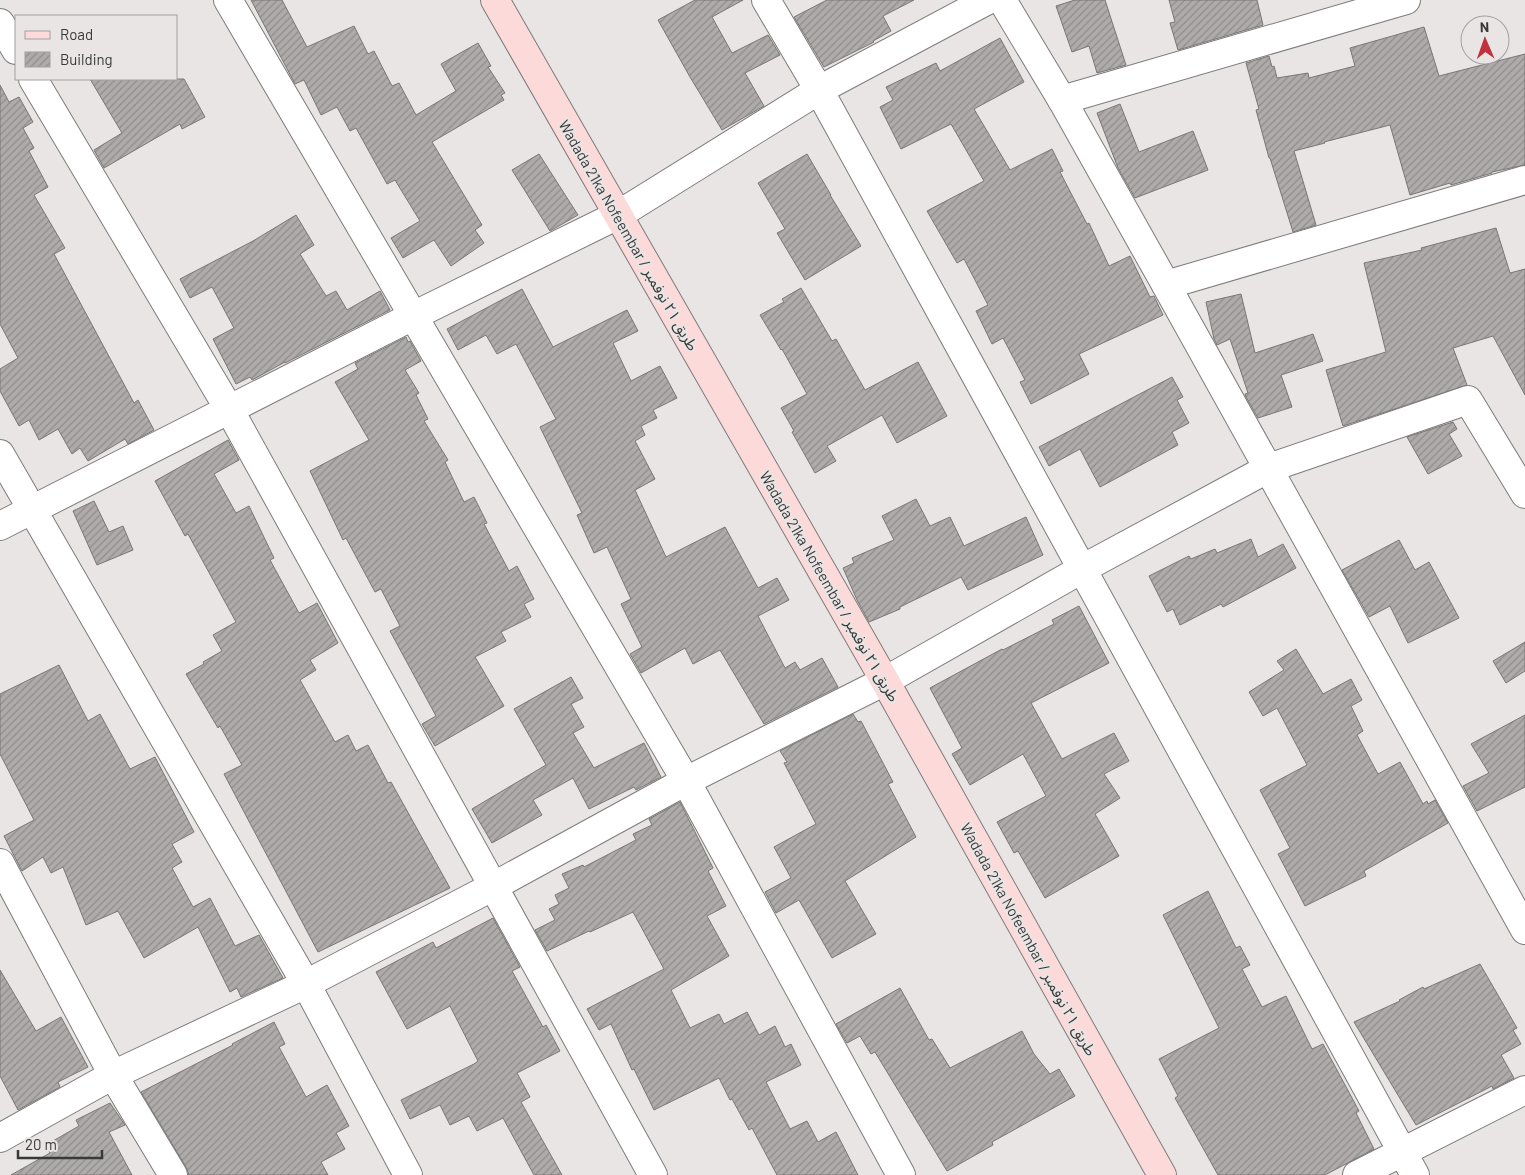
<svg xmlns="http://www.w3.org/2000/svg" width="1525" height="1175" viewBox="0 0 1525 1175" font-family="Barlow,'Noto Sans Arabic',sans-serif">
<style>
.building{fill:url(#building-hatch);stroke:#7a7676}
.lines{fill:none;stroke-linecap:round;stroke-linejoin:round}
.street-casing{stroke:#7e7b7b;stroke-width:30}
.secondary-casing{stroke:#7e7b7b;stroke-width:30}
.street{stroke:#fff;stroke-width:28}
.secondary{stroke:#fcdada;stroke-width:28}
.labels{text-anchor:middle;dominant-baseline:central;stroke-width:4;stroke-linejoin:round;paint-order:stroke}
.street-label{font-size:15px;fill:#3a3939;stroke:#e9e5e5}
</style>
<defs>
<pattern id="building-hatch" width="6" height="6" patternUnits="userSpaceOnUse" patternTransform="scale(1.25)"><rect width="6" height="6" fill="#afabab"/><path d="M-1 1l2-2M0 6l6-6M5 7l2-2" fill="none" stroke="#8f8c8c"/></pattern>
</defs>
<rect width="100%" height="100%" fill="#e9e5e5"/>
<g class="building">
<path d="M251 0H282L307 47 354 26 368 54 374 51 392 86 399 83 416 115 456 91 441 64 478 43 491 66 488 67 505 93 501 95 504 100 432 142 482 225 475 230 484 243 451 266 434 240 403 258 391 238 420 221 395 180 387 184 356 128 350 131 337 107 321 115 304 80 295 84Z"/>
<path d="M695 0H743L712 17 732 53 768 35 780 55 745 73 764 106 722 130 690 77 658 20Z"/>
<path d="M827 0H914L883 16 891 31 873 41 874 42 824 67 794 17Z"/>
<path d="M1075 0H1105L1126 65 1097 73 1089 46 1072 52 1056 6Z"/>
<path d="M1169 0H1257L1263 25 1178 50 1170 23 1175 22Z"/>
<path d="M1424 27 1439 76 1525 54V165L1492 172V173L1451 185 1450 183 1410 195 1390 125 1324 142 1325 143 1294 151 1316 225 1293 232 1270 158H1269L1256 110 1259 109 1246 63 1269 56 1272 67 1274 66 1277 78 1308 73 1309 78 1355 66 1350 48Z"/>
<path d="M1000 38 1024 82 974 109 1010 170 1052 149 1063 171 1060 172 1087 224 1089 223 1109 266 1130 256 1150 297 1154 296 1163 315 1079 354 1089 374 1031 404 1020 382 1025 380 1003 338 992 344 976 311 988 305 964 259 957 263 927 211 984 181 951 124 901 149 880 107 893 100 886 87 936 63 940 71Z"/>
<path d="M90 79H184L205 117 182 129 180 124 104 168 94 150 122 133Z"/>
<path d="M0 85 9 102 19 97 33 122 23 128 34 148 29 151 48 187 34 195 65 248 54 254 134 403 138 400 154 430 128 444 125 439 88 461 80 448 72 454 58 429 39 440 29 420 19 426 0 391V369L18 358 0 324Z"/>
<path d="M1120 104 1139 152 1193 131 1208 170 1135 198 1118 168 1097 113Z"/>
<path d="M539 154 578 215 550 231 512 170Z"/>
<path d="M807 154 831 195H830L861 246 805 280 777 233 785 229 758 183Z"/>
<path d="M296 215 314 245 300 254 326 296 336 291 347 310 380 291 390 310 285 363V362L252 380 250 377 236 384 213 339 234 328 212 287 190 298 180 279 253 241Z"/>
<path d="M1496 228 1510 273 1525 269V395L1493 336 1453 348 1467 385 1343 426 1326 370 1386 352 1364 263 1422 250 1421 248Z"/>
<path d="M801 288 832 341 836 339 865 390 918 362 947 416 897 443 882 415 827 446 836 461 815 473 792 432 794 431 781 408 807 394 782 349 781 350 760 315 784 302 782 299Z"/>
<path d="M522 289 553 347 627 310 638 331 613 343 631 381 660 366 677 398 653 410 657 418 641 426 645 435 635 441 655 479 635 490 666 557 725 527 758 588 777 578 789 600 758 616 785 668 795 662 800 670 822 658 838 687 764 724 720 650 693 664 685 648 641 673 630 654 642 647 621 604 631 599 607 547 594 553 577 515 582 513 540 427 556 419 516 344 497 354 486 335 458 350 447 329Z"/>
<path d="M1241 294 1255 353 1313 334 1323 361 1281 375 1292 407 1258 418 1246 397 1245 394 1248 393 1230 339 1217 345 1214 339 1206 302Z"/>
<path d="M406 337 408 342 410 341 421 361 405 370 419 393 416 395 428 419 424 421 448 460 445 462 464 502 474 497 487 523 484 524 509 571 517 566 534 599 524 604 531 617 501 632 506 641 475 657 504 706 435 746 422 724 436 716 390 631 400 626 381 589 375 592 346 538 343 540 310 471 369 440 335 382 358 369 355 363Z"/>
<path d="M1172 377 1183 397 1177 400 1189 423 1172 432 1178 445 1100 487 1080 449 1049 466 1039 447Z"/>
<path d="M1453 422 1457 429 1449 434 1462 456 1428 474 1407 437Z"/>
<path d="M228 440 239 460 214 474 236 513 249 506 274 558 270 560 299 613 317 603 338 643 310 660 316 670 300 680 335 742 348 735 356 751 368 745 388 783 391 782 450 888 318 952 224 774 242 765 220 726 218 728 186 674 204 664 203 662 222 651 213 635 236 622 188 534 185 536 155 481Z"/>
<path d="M916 499 930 526 950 517 964 546 1026 517 1043 555 968 590 961 577 900 607V609L869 622 857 600 843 568 854 563 852 558 894 540 882 516Z"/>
<path d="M94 501 109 532 123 526 133 550 97 565 73 511Z"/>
<path d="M1251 539 1258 557 1283 544 1296 568 1223 607 1221 604 1180 625 1173 609 1167 612 1149 576 1189 556 1191 559 1215 549 1217 553Z"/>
<path d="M1399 540 1415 570 1429 562 1459 618 1408 643 1390 606 1369 617 1342 570Z"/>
<path d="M1079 606 1109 663 1031 703 1062 759 1114 733 1129 761 1104 774 1120 798 1095 814 1119 856 1045 898 1018 851 1014 853 997 822 1046 796 1023 754 970 785 952 754 962 748 930 688 1002 649 1003 650 1054 624 1052 620Z"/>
<path d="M1525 642V671L1506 683 1493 661Z"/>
<path d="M1296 649 1323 694 1351 679 1362 700 1351 706 1363 731 1357 735 1378 774 1400 762 1423 804 1427 801 1428 804 1435 800 1448 823 1364 871 1366 876 1305 906 1278 854 1290 848 1260 790 1307 765 1277 708 1263 716 1249 692 1284 670 1277 661Z"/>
<path d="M59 665 88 721 100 714 130 769 155 757 194 832 172 844 182 862 172 868 193 907 210 898 235 946 259 935 283 978 241 997 237 988 230 992 198 927 144 958 118 911 86 925 63 867 51 873 43 857 22 871 4 836 34 820 0 754V694Z"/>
<path d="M571 677 583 698 571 704 584 727 573 733 594 768 644 743 661 777 636 790 634 787 589 809 573 778 533 800 542 815 492 843 472 809 546 765 514 709Z"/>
<path d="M853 714 858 722 861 721 893 782 888 784 916 837 845 881 876 934 832 958 799 900 776 913 765 892 791 878 774 847 816 824 784 763 787 762 780 751Z"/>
<path d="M1525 715V787L1477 811 1463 786 1489 773 1471 744Z"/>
<path d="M680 802 713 868 708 871 726 906 707 916 729 956 671 990 690 1028 719 1014 724 1024 747 1012 759 1035 775 1026 785 1047 791 1044 801 1065 766 1082 790 1129 807 1121 818 1142 836 1132 858 1175H777L752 1128 749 1130 732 1099 730 1100 719 1078 654 1110 634 1069 632 1070 611 1024 599 1030 587 1009 664 969 633 912 590 932 589 931 547 951 535 930 555 920 549 909 559 904 555 895 569 888 562 874 583 865 584 867 636 840 633 834 652 825 649 819Z"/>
<path d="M1208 891 1236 948 1240 946 1250 965 1242 969 1262 1007 1286 996 1312 1049 1323 1044 1359 1111 1356 1113 1374 1149 1325 1175H1218L1175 1098 1178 1096 1159 1059 1219 1028 1163 915Z"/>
<path d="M493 918 520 967 512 971 543 1027 546 1025 560 1051 517 1073 530 1097 521 1102 562 1175H534L503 1118 477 1131 469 1116 450 1125 440 1105 410 1119 401 1100 474 1064 478 1061 450 1006 407 1029 376 972 433 942 436 948Z"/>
<path d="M1480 964 1517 1028 1513 1030 1521 1044 1501 1055 1514 1078 1493 1089 1492 1086 1416 1125 1354 1022 1400 1001 1399 1000 1423 987 1424 989Z"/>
<path d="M0 970 36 1031 61 1017 88 1067 58 1082 60 1087 18 1110 0 1076Z"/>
<path d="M900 988 929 1040 932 1039 950 1068 1022 1031 1034 1054 1050 1074 1059 1069 1075 1096 992 1142 993 1145 947 1171 875 1052 871 1054 860 1036 847 1043 836 1024Z"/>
<path d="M274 1022 285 1044 279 1047 306 1097 327 1085 349 1126 336 1133 345 1149 321 1162 328 1175H189L186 1167 141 1092 233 1045 232 1044Z"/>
<path d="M110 1103 125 1125 109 1132 132 1175H11L50 1153 46 1145 79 1126 76 1120Z"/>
</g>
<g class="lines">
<defs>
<g id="street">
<path d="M228 0 686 781 901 1175"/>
<path d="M766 0 819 90 1415 1175"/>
<path d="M1002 0 1062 100 1166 285 1525 180"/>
<path d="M0 23 16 50"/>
<path d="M33 79 229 409 653 1175"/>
<path d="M1062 100 1406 0"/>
<path d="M1166 285 1525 930"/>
<path d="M0 454 306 984 408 1175"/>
<path d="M0 526 413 316 618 215 819 90 988 0"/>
<path d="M0 863 113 1075 173 1175"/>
<path d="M0 1138 113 1075 306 984 494 886 686 781 885 681 1082 569 1269 468 1468 400 1525 494"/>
<path d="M1357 1175 1525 1090"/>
</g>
<path id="secondary" d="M495 0 885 681 1162 1175"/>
</defs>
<use href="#street" class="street-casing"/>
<use href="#secondary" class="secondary-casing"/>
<use href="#street" class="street"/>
<use href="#secondary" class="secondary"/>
</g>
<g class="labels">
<g class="street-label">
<text transform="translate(629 235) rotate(60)">Wadada 21ka Nofeembar / طريق ٢١ نوفمبر</text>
<text transform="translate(830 586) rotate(60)">Wadada 21ka Nofeembar / طريق ٢١ نوفمبر</text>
<text transform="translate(1029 939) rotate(61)">Wadada 21ka Nofeembar / طريق ٢١ نوفمبر</text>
</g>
</g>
<rect x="15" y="15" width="162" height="65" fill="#e9e5e5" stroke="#a3a0a0"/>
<rect x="25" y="31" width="25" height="8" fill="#fcdada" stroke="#a3a0a0"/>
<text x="60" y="40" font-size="15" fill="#3a3939">Road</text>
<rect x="25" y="52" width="25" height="15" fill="url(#building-hatch)" stroke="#a3a0a0"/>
<text x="60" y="65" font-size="15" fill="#3a3939">Building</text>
<g transform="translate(1485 40) rotate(358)"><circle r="24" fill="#e9e5e5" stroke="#a3a0a0"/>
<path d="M0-4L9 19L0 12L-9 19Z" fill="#c2323d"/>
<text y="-8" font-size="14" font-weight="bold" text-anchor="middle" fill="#3a3939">N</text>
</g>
<path d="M18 1150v8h84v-8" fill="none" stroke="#3a3939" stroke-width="2.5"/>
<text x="25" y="1150" font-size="15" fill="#3a3939" stroke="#e9e5e5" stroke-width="4" paint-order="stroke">20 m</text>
</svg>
